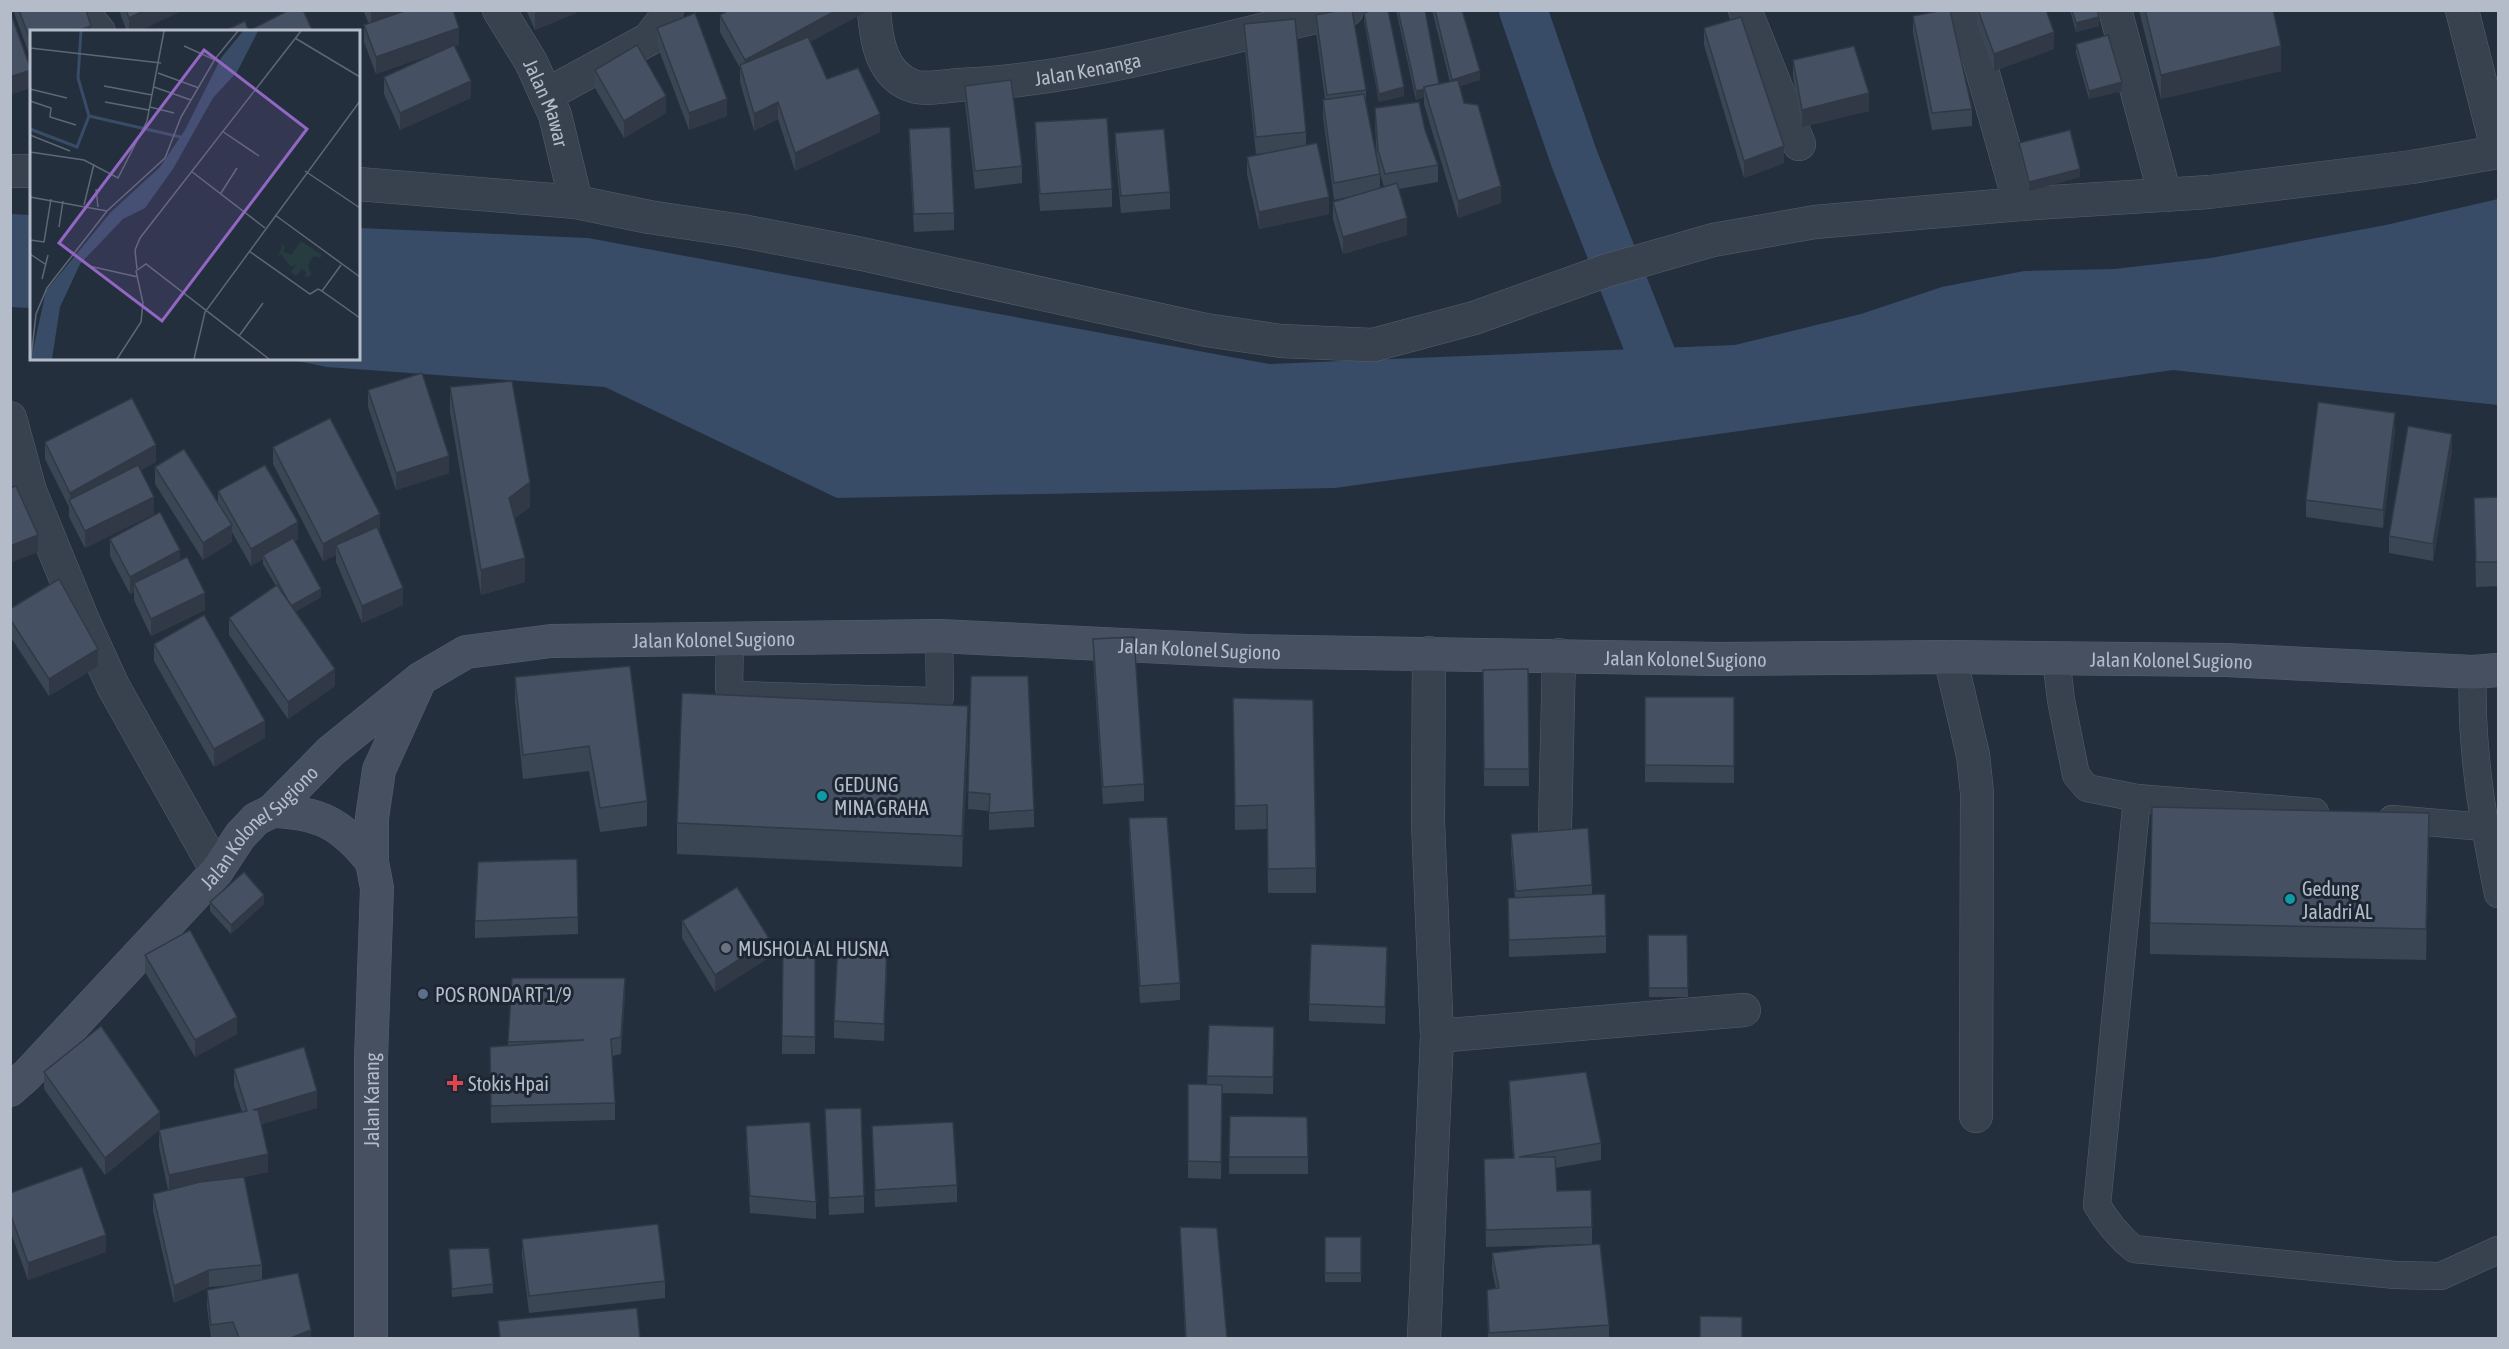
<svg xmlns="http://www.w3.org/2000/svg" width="2509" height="1349" viewBox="0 0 2509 1349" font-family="'Asap Condensed',sans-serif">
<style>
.water{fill:#394c67}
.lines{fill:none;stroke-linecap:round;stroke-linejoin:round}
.canal{stroke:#394c67;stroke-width:48}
.lane-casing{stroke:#565f6c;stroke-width:28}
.street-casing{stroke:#565f6c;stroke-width:34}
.secondary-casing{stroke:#565f6c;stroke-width:34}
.lane{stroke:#38414e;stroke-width:27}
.street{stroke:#38414e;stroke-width:33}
.secondary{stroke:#465061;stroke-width:33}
.wall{fill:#3b4654;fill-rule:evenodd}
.shaded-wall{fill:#303945}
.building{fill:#455162;stroke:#303945;stroke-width:1.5}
.culture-dot{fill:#0f9aa8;stroke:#1d2633;stroke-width:2}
.worship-dot{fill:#6b7280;stroke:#1d2633;stroke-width:2}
.service-dot{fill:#5c6f8a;stroke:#1d2633;stroke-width:2}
.health-dot{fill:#e0444e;stroke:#1d2633;stroke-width:2}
.labels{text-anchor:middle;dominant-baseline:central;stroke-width:6;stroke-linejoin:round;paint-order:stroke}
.street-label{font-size:20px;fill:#b4bcc9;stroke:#1d2633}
.poi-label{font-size:20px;fill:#b4bcc9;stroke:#1d2633;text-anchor:start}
.inset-river{fill:none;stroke:#394c67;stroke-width:3}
.inset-road{fill:none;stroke:#5e6776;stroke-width:1.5}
.view{fill:#9266c3;fill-opacity:0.15;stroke:#9266c3;stroke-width:3}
.inset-edge{fill:none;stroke:#b4bcc9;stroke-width:3}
</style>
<rect width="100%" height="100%" fill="#242f3e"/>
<g class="water">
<path d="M2498 199V405L2173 370 1335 488 837 498 605 387 327 367 288 359 358 358 359 228 588 238 1269 364 1735 345 1861 314 1942 287 2024 271 2114 269 2211 258 2386 225Z"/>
<path d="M11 214 31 215V308L11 307Z"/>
</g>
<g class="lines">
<path class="canal" d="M1523 10 1574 158 1665 389"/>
<defs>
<g id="lane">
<path d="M730 638 729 688 737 695 932 701 940 697 939 636"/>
<path d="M2056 658 2061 700 2076 775 2087 788 2137 798 2315 812"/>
<path d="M2473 672C2470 747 2483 821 2498 894"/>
<path d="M2137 798 2097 1205C2107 1222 2118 1236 2134 1249L2395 1275 2441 1276 2498 1250"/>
<path d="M2392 819 2484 827"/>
</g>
<g id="street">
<path id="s1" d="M499 10 531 62 555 115 576 202"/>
<path id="s2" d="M874 10C876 40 881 75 913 86 923 90 947 86 959 85 1091 79 1218 38 1347 10"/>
<path d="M1745 10 1799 144"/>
<path d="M1965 10 2020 204"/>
<path d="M2115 10 2165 195"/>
<path d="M2462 10 2498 152"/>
<path d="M84 14 99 32"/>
<path d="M546 95 649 39 665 18 667 10"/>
<path d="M10 171H32"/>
<path d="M358 184 576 202 649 217 742 231 862 254 1206 330 1281 341 1373 345 1474 318 1605 271 1713 240 1815 222 2020 204 2209 192 2412 167 2498 152"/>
<path d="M10 418 30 491 82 618 113 686 217 871"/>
<path d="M1950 657 1973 755 1977 793 1976 1116"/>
<path d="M1555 828 1559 655"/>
<path d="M1437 1036 1744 1010"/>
<path d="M1424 1338 1437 1036 1428 822 1429 653"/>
</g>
<g id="secondary">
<path d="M272 811C320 812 343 825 372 862"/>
<path id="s3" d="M10 1090 27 1075 217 871 240 836 256 819 272 811 330 752 420 679 466 652 551 641 939 636 1246 651 1720 659 1950 657 2226 660 2473 672 2498 670"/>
<path id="s4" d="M371 1338V1059L377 888 372 862V818L379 770 418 684"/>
</g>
</defs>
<use href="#lane" class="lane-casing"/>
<use href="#street" class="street-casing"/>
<use href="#secondary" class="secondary-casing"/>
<use href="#lane" class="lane"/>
<use href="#street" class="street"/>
<use href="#secondary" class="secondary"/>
</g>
<g class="wall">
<path d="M13 10H86L91 32H32V62Z"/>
<path d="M119 10H181V11L137 32H127Z"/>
<path d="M363 10H407L459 45 455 46 471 98 400 130 384 94V77L439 52 376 74 364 42V25L369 24Z"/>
<path d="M526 10H576V13L535 30Z"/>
<path d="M869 10 810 42 827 79 880 132 795 171 778 119 754 131 740 82V68L720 32V15Z"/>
<path d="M1396 10H1425L1439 84 1450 82 1432 10H1462L1480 80 1460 86 1464 103 1501 203 1458 218 1424 104V97L1416 100Z"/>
<path d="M1977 10H2046L2054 49 1994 71 1977 25Z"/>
<path d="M2070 10H2097L2099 26 2076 32Z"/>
<path d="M2139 10H2273L2281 71 2161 99Z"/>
<path d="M1364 13 1404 96 1379 102 1364 21Z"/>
<path d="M1316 15 1366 90V104L1377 162 1375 125V108L1425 130 1438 165V182L1399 189 1407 235 1343 254 1333 219V202L1357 195 1334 200 1323 117V100L1325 99 1316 32ZM1379 171 1384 187 1380 188V174Z"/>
<path d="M1913 16 1972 109V126L1932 130 1913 33Z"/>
<path d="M1244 24 1306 132V145L1329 214 1259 229 1247 174V157L1266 153 1256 154 1244 41Z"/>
<path d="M657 28 727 116 689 130 657 45Z"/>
<path d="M1704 28 1784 163 1744 178 1704 45Z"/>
<path d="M2076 44 2122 91 2089 99 2076 53Z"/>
<path d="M1793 60 1869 111 1802 127 1793 77Z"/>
<path d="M595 70 666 113 624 138 595 88Z"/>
<path d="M965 86 1022 166V183L975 189 965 103Z"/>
<path d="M1035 122 1112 189V207L1040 211 1035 140Z"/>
<path d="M909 129 954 213V230L914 232 909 146Z"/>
<path d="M1115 133 1170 192V209L1121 213 1115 150Z"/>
<path d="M2019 143 2080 177 2029 191 2019 152Z"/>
<path d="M450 387 530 507 515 518 525 582 481 595 450 412Z"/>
<path d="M368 390 449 473 396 490 368 407Z"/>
<path d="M2395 430 2383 528 2306 517V500Z"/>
<path d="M45 442 156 462 141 470 154 514 85 548 69 517V507L45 459Z"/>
<path d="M273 447 380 531 379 532 403 605 362 623 336 562V555L323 561 273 464Z"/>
<path d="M2452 451 2433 561 2389 553V536Z"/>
<path d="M155 467 218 503V491L298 539 295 541 321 597 295 612 335 686 288 719 229 635V618L276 586 263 564V559L251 566 232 532V542L203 560 155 484Z"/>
<path d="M2499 497V586L2476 587 2474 498Z"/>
<path d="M110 539 180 561 205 610 151 636 134 600V592L130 594 110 556Z"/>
<path d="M10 609 98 666 49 696 10 636Z"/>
<path d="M1093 639 1144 784V801L1103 804 1093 657Z"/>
<path d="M154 644 265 738 214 767 154 661Z"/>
<path d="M1528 669 1529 786H1484L1483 670Z"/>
<path d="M971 676 1034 810V827L989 830V811L968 809Z"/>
<path d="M515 677 647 801V826L600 832 589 771 523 779 515 701Z"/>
<path d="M1645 697H1734V783L1645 782Z"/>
<path d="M1233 698 1316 868V893H1268L1267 829 1235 830Z"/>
<path d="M968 737 962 867 677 854V823Z"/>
<path d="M1129 818 1180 983V1000L1140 1003 1129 836Z"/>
<path d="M1511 834 1592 885V895L1606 936V953L1509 957 1508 898H1515L1511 851Z"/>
<path d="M2429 844 2426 960 2150 954V923Z"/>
<path d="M577 859 578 934 475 938V921Z"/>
<path d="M210 902 264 904 231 934 210 911Z"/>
<path d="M682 921 770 957 715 992 682 938Z"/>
<path d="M1648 935H1687L1688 997H1649Z"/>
<path d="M783 945H815V1054H782Z"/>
<path d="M145 955 237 1034 195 1057 145 972Z"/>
<path d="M887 962 884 1041 834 1038V1021Z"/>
<path d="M1387 965 1385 1024 1309 1021V1004Z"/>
<path d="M512 978 625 995 621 1054 612 1056 615 1103V1120L491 1123 490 1064 508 1046Z"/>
<path d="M1209 1025 1274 1027 1273 1094 1222 1093 1221 1179 1188 1178V1084L1207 1085Z"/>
<path d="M234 1069 317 1108 261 1124 268 1172 244 1177 262 1265V1280L311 1338H211L207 1307V1290L234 1285 209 1287 174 1303 153 1211V1194L168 1190 159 1147V1130L242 1112 234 1086Z"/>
<path d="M44 1072 160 1129 105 1175 44 1089Z"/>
<path d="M1509 1081 1601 1143V1160L1555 1168 1557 1191 1592 1227V1244L1486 1247 1484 1159 1513 1158 1509 1098Z"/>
<path d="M825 1109 864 1196V1213L829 1215Z"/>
<path d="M1230 1116 1308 1157V1174H1229Z"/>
<path d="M746 1126 816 1202V1219L750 1213 746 1143Z"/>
<path d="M872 1126 957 1185V1202L875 1207Z"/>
<path d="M10 1193 106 1252 28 1280 10 1230Z"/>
<path d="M1180 1227 1227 1338H1185Z"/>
<rect x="1325" y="1237" width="36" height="45"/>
<path d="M522 1239 665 1281V1298L529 1313 522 1256Z"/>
<path d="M449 1249 493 1284V1293L452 1297Z"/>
<path d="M1492 1253 1609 1325V1338H1488L1487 1290 1496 1289 1492 1270Z"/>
</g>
<g class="shaded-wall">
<path d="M145 10H181V11L137 32H129V18Z"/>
<path d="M371 10H407L371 27Z"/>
<path d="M540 10H576V13L535 30V13Z"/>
<path d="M837 10H869L745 77V60Z"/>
<path d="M2099 17V26L2076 32V23Z"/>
<path d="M91 26V32H73Z"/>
<path d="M459 28V45L376 74V57Z"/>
<path d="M2054 32V49L1994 71V54Z"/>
<path d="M2281 46V71L2161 99V75Z"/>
<path d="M31 70V88L10 95V77Z"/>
<path d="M1480 71V80L1452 89V80Z"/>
<path d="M471 81V98L400 130V113Z"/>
<path d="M2122 82V91L2089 99V91Z"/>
<path d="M1404 87V96L1379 102V94Z"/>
<path d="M1424 89V97L1416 100V91Z"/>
<path d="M1869 93V111L1802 127V110Z"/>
<path d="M666 96V113L624 138V121Z"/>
<path d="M727 99V116L689 130V113Z"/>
<path d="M778 102V119L754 131V114Z"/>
<path d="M880 114V132L795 171V153Z"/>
<path d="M1784 146V163L1744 178V161Z"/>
<path d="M2080 169V177L2029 191V182Z"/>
<path d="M1501 186V203L1458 218V201Z"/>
<path d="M1329 197V214L1259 229V212Z"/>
<path d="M1407 218V235L1343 254V237Z"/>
<path d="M2395 413V430L2383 528V510Z"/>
<path d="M2452 434V451L2433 561V544Z"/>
<path d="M156 445V462L73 508 70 503V493Z"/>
<path d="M449 456V473L396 490V473Z"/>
<path d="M530 482V507L509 522V498Z"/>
<path d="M154 497V514L85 548V531Z"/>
<path d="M380 514V531L339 553 336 545V555L323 561V544Z"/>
<path d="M298 522V539L265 558 263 555V559L251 566V549Z"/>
<path d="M232 525V542L203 560V543Z"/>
<path d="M38 535V552L10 563V546Z"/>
<path d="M180 550V567L134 583V592L130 594V577Z"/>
<path d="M525 558V582L481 595V570Z"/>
<path d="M403 588V605L362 623V606Z"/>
<path d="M321 589V597L291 614V606Z"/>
<path d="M205 593V610L151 636V619Z"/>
<path d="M98 649V666L49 696V679Z"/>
<path d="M335 669V686L288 719V702Z"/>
<path d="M968 706V737L962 867V836Z"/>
<path d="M265 721V738L214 767V749Z"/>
<path d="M2429 813V844L2426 960V929Z"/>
<path d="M264 895V904L231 934V925Z"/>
<path d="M770 940V957L715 992V975Z"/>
<path d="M887 945V962L884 1041V1024Z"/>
<path d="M625 978V995L621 1054V1037Z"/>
<path d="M237 1017V1034L195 1057V1040Z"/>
<path d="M317 1091V1108L253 1127V1110Z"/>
<path d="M160 1112V1129L105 1175V1158Z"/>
<path d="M268 1154V1172L169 1192V1175Z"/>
<path d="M106 1235V1252L28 1280V1263Z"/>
<path d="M209 1270V1287L174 1303V1286Z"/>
<path d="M311 1330V1338H293V1337Z"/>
</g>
<g class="building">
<path d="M19 10H86L91 26 73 32H32V45Z"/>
<path d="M126 10H145L129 18Z"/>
<path d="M289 10H303L313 32H255L254 28Z"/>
<path d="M407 10H453L459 28 376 57 364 25Z"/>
<path d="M729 10H837L745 60 720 15Z"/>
<path d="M1342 10H1352L1366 90 1327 95 1316 15Z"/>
<path d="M1373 10H1388L1404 87 1379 94 1364 13Z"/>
<path d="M1398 10H1425L1439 84 1424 87 1425 89 1416 91Z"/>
<path d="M1435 10H1462L1480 71 1452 80Z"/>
<path d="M1944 10H1950L1972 109 1932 113 1913 16Z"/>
<path d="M1978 10H2046L2054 32 1994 54Z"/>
<path d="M2072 10H2097L2099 17 2076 23Z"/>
<path d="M2145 10H2273L2281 46 2161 75Z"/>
<path d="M10 11 31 70 10 77Z"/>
<path d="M695 13 727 99 689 113 657 28Z"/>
<path d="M1741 17 1784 146 1744 161 1704 28Z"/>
<path d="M1295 19 1306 132 1256 137 1244 24Z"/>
<path d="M245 21 249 32H222Z"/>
<path d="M2108 35 2122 82 2089 91 2076 44Z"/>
<path d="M808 37 827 79 858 68 880 114 795 153 778 102 754 114 740 65Z"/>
<path d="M454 45 471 81 400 113 384 77Z"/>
<path d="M637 45 666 96 624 121 595 70Z"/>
<path d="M1854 46 1869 93 1802 110 1793 60Z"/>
<path d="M1011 80 1022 166 975 171 965 86Z"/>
<path d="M1458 80 1464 103 1478 105 1501 186 1458 201 1424 87Z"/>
<path d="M1364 94 1380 174 1334 183 1323 100Z"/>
<path d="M1419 102 1425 130 1438 165 1385 174 1378 150 1375 108Z"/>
<path d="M1107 118 1112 189 1040 194 1035 122Z"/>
<path d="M950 127 954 213 914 214 909 129Z"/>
<path d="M1164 129 1170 192 1121 196 1115 133Z"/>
<path d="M2070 130 2080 169 2029 182 2019 143Z"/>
<path d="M1317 143 1329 197 1259 212 1247 157Z"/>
<path d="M1397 183 1407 218 1343 237 1333 202Z"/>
<path d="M422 373 449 456 396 473 368 390Z"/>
<path d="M512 381 530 482 509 498 525 558 481 570 450 387Z"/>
<path d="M132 398 156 445 70 493 45 442Z"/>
<path d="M2318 402 2395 413 2383 510 2306 500Z"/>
<path d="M330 418 380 514 323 544 273 447Z"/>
<path d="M2408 426 2452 434 2433 544 2389 536Z"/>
<path d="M184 449 232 525 203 543 155 467Z"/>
<path d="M138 465 154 497 85 531 69 500Z"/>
<path d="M265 465 298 522 251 549 218 491Z"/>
<path d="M16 486 38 535 10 546V488Z"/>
<path d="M2499 497V562H2476L2474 498Z"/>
<path d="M160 512 180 550 130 577 110 539Z"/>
<path d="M377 527 403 588 362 606 336 545Z"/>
<path d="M293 538 321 589 291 606 263 555Z"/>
<path d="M187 557 205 593 151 619 134 583Z"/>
<path d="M59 579 98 649 49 679 10 619V609Z"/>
<path d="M277 585 335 669 288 702 229 618Z"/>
<path d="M204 615 265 721 214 749 154 644Z"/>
<path d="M1134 637 1144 784 1103 787 1093 639Z"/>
<path d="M630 666 647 801 600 808 589 746 523 755 515 677Z"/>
<path d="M1528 669 1529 769H1484L1483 670Z"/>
<path d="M971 676H1028L1034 810 989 813 990 794 968 792Z"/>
<path d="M682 693 968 706 962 836 677 823Z"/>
<path d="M1645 697H1734V766L1645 765Z"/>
<path d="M1233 698 1313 700 1316 868 1268 869 1267 805 1235 806Z"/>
<path d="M2152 807 2429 813 2426 929 2150 923Z"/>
<path d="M1167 817 1180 983 1140 986 1129 818Z"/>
<path d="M1588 828 1592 885 1516 891 1511 834Z"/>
<path d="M577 859 578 917 475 921 478 862Z"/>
<path d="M244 872 264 895 231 925 210 902Z"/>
<path d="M737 887 770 940 715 975 682 921Z"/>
<path d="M1605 894 1606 936 1509 940 1508 898Z"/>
<path d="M190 930 237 1017 195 1040 145 955Z"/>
<path d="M1648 935H1687L1688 988H1649Z"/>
<path d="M838 942 887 945 884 1024 834 1021Z"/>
<path d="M1311 944 1387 947 1385 1007 1309 1004Z"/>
<path d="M783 945H815V1037L782 1036Z"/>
<path d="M512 978H625L621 1037 611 1039 615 1103 491 1106 490 1047 584 1040 508 1042Z"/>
<path d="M1209 1025 1274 1027 1273 1077 1207 1076Z"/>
<path d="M101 1026 160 1112 105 1158 44 1072Z"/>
<path d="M304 1047 317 1091 253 1110H258L268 1154 169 1175 159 1130 247 1111 234 1069Z"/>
<path d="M1586 1072 1601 1143 1519 1157H1555L1557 1191 1591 1190 1592 1227 1486 1230 1484 1159 1514 1158 1509 1081Z"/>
<path d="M1188 1084 1222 1085 1221 1162 1188 1161Z"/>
<path d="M861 1108 864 1196 829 1198 825 1109Z"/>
<path d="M1230 1116 1307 1117 1308 1157H1229Z"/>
<path d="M810 1122 816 1202 750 1196 746 1126Z"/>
<path d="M953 1122 957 1185 875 1190 872 1126Z"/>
<path d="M82 1167 106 1235 28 1263 10 1213V1193Z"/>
<path d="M244 1177 262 1265 209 1270 174 1286 153 1194 200 1182Z"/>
<path d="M658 1224 665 1281 529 1296 522 1239Z"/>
<path d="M1180 1227 1217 1228 1227 1338H1186Z"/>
<rect x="1325" y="1237" width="36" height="36"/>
<path d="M1600 1244 1609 1325 1489 1333 1487 1290 1499 1288 1492 1253 1544 1247Z"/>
<path d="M489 1248 493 1284 452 1289 449 1249Z"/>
<path d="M298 1273 311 1330 293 1337 294 1338H239L233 1322 211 1325 207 1290Z"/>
<path d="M637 1308 640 1338H500L498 1321Z"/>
<path d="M1700 1316 1742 1317V1338H1700Z"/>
</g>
<g class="culture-dot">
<circle cx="822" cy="796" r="6"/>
<circle cx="2290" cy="899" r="6"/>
</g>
<circle class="worship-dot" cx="726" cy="948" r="6"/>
<circle class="service-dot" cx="423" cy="994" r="6"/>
<path class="health-dot" d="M452 1074h6v6h6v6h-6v6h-6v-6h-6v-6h6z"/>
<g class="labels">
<g class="street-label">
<text stroke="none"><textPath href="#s2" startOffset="267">Jalan Kenanga</textPath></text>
<text stroke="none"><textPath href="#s1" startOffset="105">Jalan Mawar</textPath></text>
<text stroke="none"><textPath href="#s3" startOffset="885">Jalan Kolonel Sugiono</textPath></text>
<text stroke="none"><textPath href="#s3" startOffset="1371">Jalan Kolonel Sugiono</textPath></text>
<text stroke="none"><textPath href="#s3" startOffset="1857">Jalan Kolonel Sugiono</textPath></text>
<text stroke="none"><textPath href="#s3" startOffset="2343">Jalan Kolonel Sugiono</textPath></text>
<text stroke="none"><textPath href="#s3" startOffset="363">Jalan Kolonel Sugiono</textPath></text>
<text stroke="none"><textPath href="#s4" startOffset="238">Jalan Karang</textPath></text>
</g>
<g class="poi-label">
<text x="834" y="784">GEDUNG<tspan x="834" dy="23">MINA GRAHA</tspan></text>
<text x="2302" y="888">Gedung<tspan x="2302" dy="23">Jaladri AL</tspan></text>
<text x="738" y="948">MUSHOLA AL HUSNA</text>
<text x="435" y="994">POS RONDA RT 1/9</text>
<text x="468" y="1083">Stokis Hpai</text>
</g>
</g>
<g transform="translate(30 30)">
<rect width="330" height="330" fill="#242f3e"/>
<path d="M271 211 292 225 290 228 284 226 278 234 281 245 275 248 276 242 272 239 266 246 261 242 267 234 261 237 251 224 247 228 252 217 250 212 255 217 253 221 261 225Z" fill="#263c3f"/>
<path d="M213 1H228L207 42 183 68 143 139 115 178 93 189 50 234 30 277 22 329H1L16 261 81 182 130 137 155 100 191 28Z" fill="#394c67"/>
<path class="inset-river" d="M51 1 48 48 59 86 155 108M0 99 47 117 59 86"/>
<path class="inset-road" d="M265 8 330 47M154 16 185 30M0 18 131 33M128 43 169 58M74 56 122 65M124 57 161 70M0 59 37 68M0 71 21 78 20 87 46 95M75 72 119 80M120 77 144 83M192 101 229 126M0 105 40 121M0 122 54 130 88 148 117 91 134 1M161 141 235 198M275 141 330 178M66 159 68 177M191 163 207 138M0 167 77 181M54 175 64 134M245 185 330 247M29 197 33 171M0 210 14 212 21 169M219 221 280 264 288 259 292 261M0 224 15 234M311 235 292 261 330 288M59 236 108 247M107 239 105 220 110 208 271 1M12 249 18 225M209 306 233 273M1 329 6 284 17 258 77 181 135 128 151 87 185 29 208 1M87 329 111 292 113 273 106 241 116 234 239 329M164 329 175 282 330 71"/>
<path class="view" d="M174 20 277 99 132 291 29 213Z"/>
<rect width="330" height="330" class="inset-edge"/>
</g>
<rect width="2509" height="1349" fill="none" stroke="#b4bcc9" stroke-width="24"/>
</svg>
